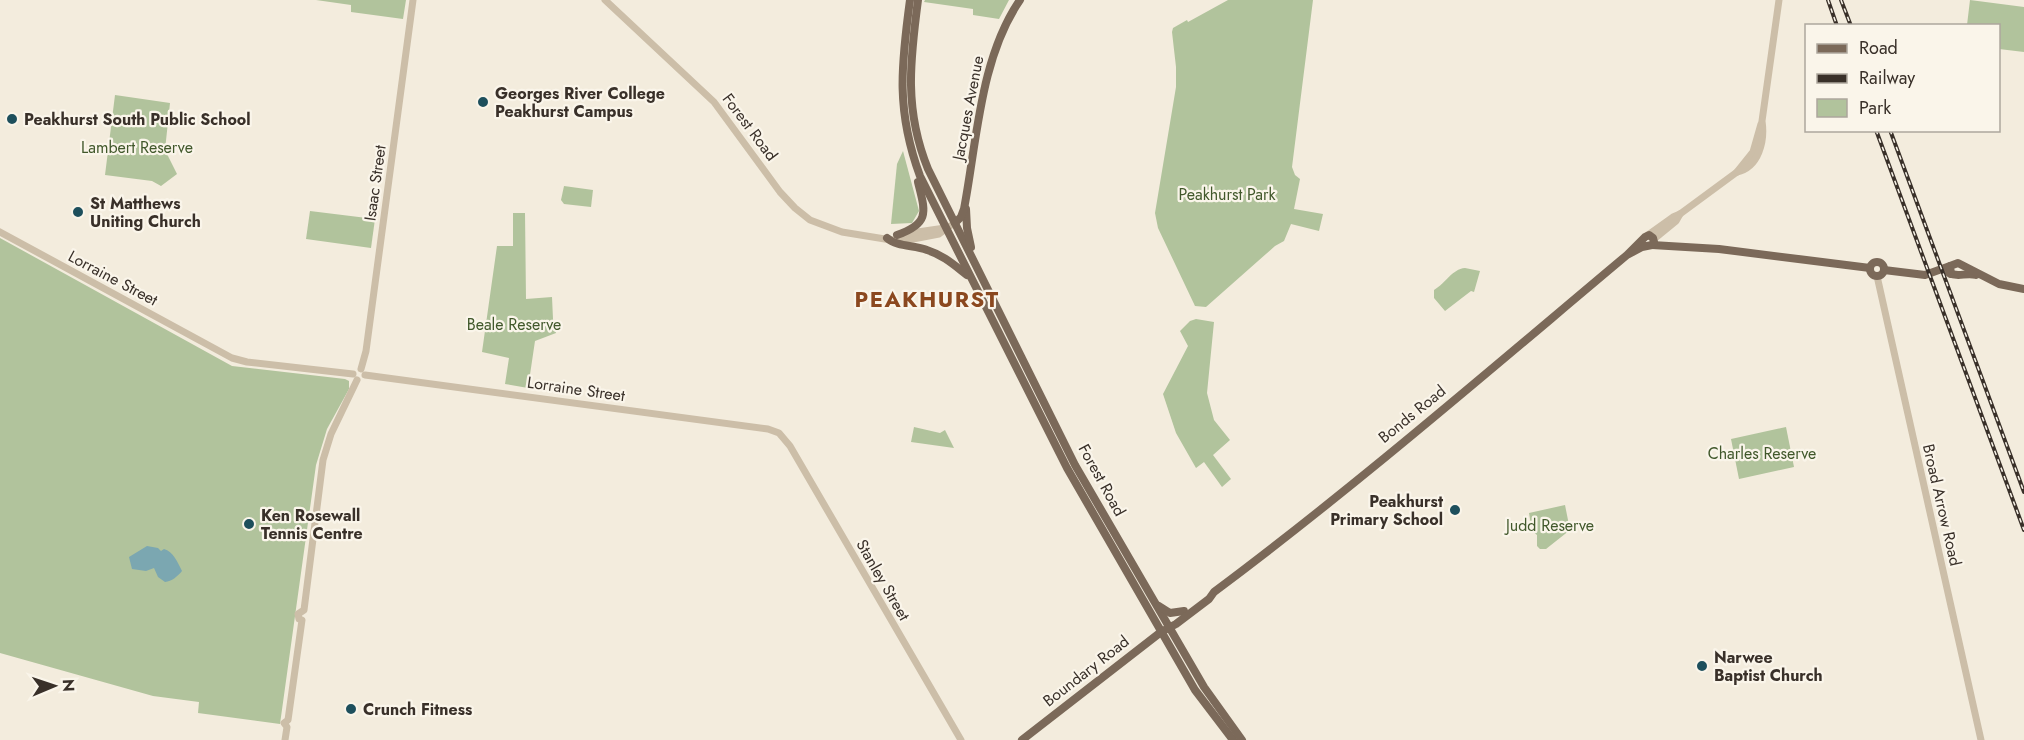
<svg xmlns="http://www.w3.org/2000/svg" width="2024" height="740" viewBox="0 0 2024 740" font-family="Jost,sans-serif">
<style>
.green{fill:#b1c39c}
.water{fill:#7ba7b1}
.lines{fill:none;stroke-linecap:round;stroke-linejoin:round}
.minor{stroke:#ccbea8;stroke-width:7}
.major{stroke:#7b6959;stroke-width:8}
.rail-casing{stroke:#393029;stroke-width:4}
.rail{stroke:#faf5ea;stroke-width:1.5;stroke-dasharray:4.5;stroke-linecap:butt}
.poi-dot{fill:#1d4f5c;stroke:#faf5ea;stroke-width:2}
.labels{text-anchor:middle;dominant-baseline:central;stroke-width:4.5;stroke-linejoin:round;paint-order:stroke}
.poi-label{font-size:16px;font-weight:bold;fill:#393029;stroke:#faf5ea;text-anchor:start}
.street-label{font-size:16px;fill:#393029;stroke:#faf5ea}
.park-label{font-size:16px;fill:#41582b;stroke:#faf5ea}
.district-label{font-size:22px;font-weight:bold;letter-spacing:1.5px;fill:#8b481f;stroke:#faf5ea}
</style>
<rect width="100%" height="100%" fill="#f3ecdd"/>
<g class="green">
<path d="M316 0H406L403 19 351 12V5Z"/>
<path d="M925 0H1009L999 19 973 15V9L924 2Z"/>
<path d="M1228 0H1313L1292 167 1295 175 1300 179 1294 209 1323 214 1319 231 1291 224 1284 241 1275 246 1206 307 1195 306 1158 228 1155 213 1176 87V67L1172 32 1173 28 1187 20 1188 22Z"/>
<path d="M1970 0 2024 7V52L1999 49 1998 26 1967 25Z"/>
<path d="M115 95 170 103 165 150 177 174 161 186 152 181 105 175Z"/>
<path d="M903 151 919 211 912 223 891 224 897 164Z"/>
<path d="M564 186 593 190 591 207 564 204 561 200Z"/>
<path d="M310 211 375 219 371 248 306 239Z"/>
<path d="M513 213H525L526 299 552 297 553 319 556 333 535 341 528 388 505 384 509 358 482 352 497 246H513Z"/>
<path d="M0 238 232 366 345 379 349 381V389L327 429 316 465 280 724 198 713 199 702 153 696 0 653Z"/>
<path d="M1465 268 1480 271 1474 292 1471 291 1445 311 1434 298V290C1446 283 1452 269 1465 268Z"/>
<path d="M1196 319 1214 322 1207 393 1214 420 1230 440 1213 455 1231 479 1222 487 1204 462 1196 468 1176 433 1163 394 1188 346 1180 331 1190 321Z"/>
<path d="M914 427 940 433 945 430 954 448 911 442Z"/>
<path d="M1786 427 1794 467 1739 479 1731 439Z"/>
<path d="M1565 505 1570 530 1546 549H1540L1537 546V535L1532 531 1529 513Z"/>
</g>
<path class="water" d="M147 546 158 548 161 551 164 549C173 551 178 563 182 571 177 577 172 581 165 582L158 577 154 568 146 571 132 569 129 557Z"/>
<g class="lines">
<g class="minor">
<path d="M605 0 714 102 780 192 795 208 810 220 842 232 891 240 913 239 939 234 950 226"/>
<path d="M1737 172 1753 152 1761 124"/>
<path d="M0 232 232 358 247 362 353 374"/>
<path d="M904 234 945 228"/>
<path d="M1645 237 1673 217 1680 214 1737 172C1759 167 1765 141 1762 121L1779 0"/>
<path d="M1654 239 1676 221 1680 214"/>
<path d="M1877 276 1981 740"/>
<path d="M361 369 366 351 413 0"/>
<path d="M365 375 768 429 779 433 790 446 961 740"/>
<path d="M285 740 287 727 284 723 288 720 302 620 299 619 298 614 304 610 323 460 331 434 357 380"/>
</g>
<g class="major">
<path d="M910 0C901 66 896 111 920 176L1067 468 1195 690 1233 740"/>
<path d="M918 0C910 61 904 110 928 169L1075 465 1204 687 1242 740"/>
<path d="M966 209 967 228 971 247"/>
<path d="M955 223 961 217 964 209C977 141 980 58 1020 0"/>
<path d="M897 235C931 223 925 211 918 182"/>
<path d="M887 238C897 247 914 245 927 250 943 255 954 265 967 275"/>
<path d="M1652 245 1719 249 1870 268"/>
<circle cx="1877" cy="269" r="7"/>
<path d="M1884 270 1925 275 1950 266"/>
<path d="M1949 273C1958 278 1966 272 1976 275"/>
<path d="M1951 274 1950 266 1958 263 1999 284 2024 289"/>
<path d="M1159 606 1170 613 1184 611"/>
<path d="M1022 740 1161 632 1176 624 1209 599 1214 592C1356 486 1491 369 1627 255L1645 237 1649 235 1653 238 1654 242 1652 245 1642 247 1627 255"/>
</g>
<defs>
<g id="rail">
<path d="M1828 0 1837 26"/>
<path d="M1841 0 1851 26"/>
<path d="M1876 130 2024 530"/>
<path d="M1890 130 2024 492"/>
</g>
</defs>
<use href="#rail" class="rail-casing"/>
<use href="#rail" class="rail"/>
</g>
<g class="poi-dot">
<circle cx="483" cy="102" r="6"/>
<circle cx="12" cy="119" r="6"/>
<circle cx="78" cy="212" r="6"/>
<circle cx="1455" cy="510" r="6"/>
<circle cx="249" cy="524" r="6"/>
<circle cx="1702" cy="666" r="6"/>
<circle cx="351" cy="709" r="6"/>
</g>
<g class="labels">
<g class="poi-label">
<text x="495" y="93">Georges River College<tspan x="495" dy="18">Peakhurst Campus</tspan></text>
<text x="24" y="119">Peakhurst South Public School</text>
<text x="90" y="203">St Matthews<tspan x="90" dy="18">Uniting Church</tspan></text>
<text x="1443" y="501" text-anchor="end">Peakhurst<tspan x="1443" dy="18">Primary School</tspan></text>
<text x="261" y="515">Ken Rosewall<tspan x="261" dy="18">Tennis Centre</tspan></text>
<text x="1714" y="657">Narwee<tspan x="1714" dy="18">Baptist Church</tspan></text>
<text x="363" y="709">Crunch Fitness</text>
</g>
<g class="street-label">
<text transform="translate(968 108) rotate(-79)">Jacques Avenue</text>
<text transform="translate(750 127) rotate(53)">Forest Road</text>
<text transform="translate(375 183) rotate(-82)">Isaac Street</text>
<text transform="translate(113 278) rotate(28)">Lorraine Street</text>
<text transform="translate(576 389) rotate(8)">Lorraine Street</text>
<text transform="translate(1412 414) rotate(-39)">Bonds Road</text>
<text transform="translate(1102 480) rotate(61)">Forest Road</text>
<text transform="translate(1942 505) rotate(77)">Broad Arrow Road</text>
<text transform="translate(883 580) rotate(60)">Stanley Street</text>
<text transform="translate(1086 671) rotate(-38)">Boundary Road</text>
</g>
<g class="park-label">
<text x="137" y="147">Lambert Reserve</text>
<text x="1227" y="194">Peakhurst Park</text>
<text x="514" y="324">Beale Reserve</text>
<text x="1762" y="453">Charles Reserve</text>
<text x="1550" y="525">Judd Reserve</text>
</g>
<g class="district-label">
<text x="927" y="299">PEAKHURST</text>
</g>
</g>
<rect x="1805" y="24" width="195" height="108" fill="#faf5ea" stroke="#ada69d" stroke-width="1.5"/>
<rect x="1817" y="44" width="30" height="9" fill="#7b6959" stroke="#ada69d" stroke-width="1.5"/>
<text x="1859" y="54" font-size="18" fill="#393029">Road</text>
<rect x="1817" y="74" width="30" height="9" fill="#393029" stroke="#ada69d" stroke-width="1.5"/>
<text x="1859" y="84" font-size="18" fill="#393029">Railway</text>
<rect x="1817" y="99" width="30" height="18" fill="#b1c39c" stroke="#ada69d" stroke-width="1.5"/>
<text x="1859" y="114" font-size="18" fill="#393029">Park</text>
<g transform="translate(54 686) rotate(88)" stroke="#faf5ea" stroke-width="4.5" paint-order="stroke">
<path d="M0-4.5L10 22L0 15L-10 22Z" fill="#393029"/>
<text y="-9" font-size="16" font-weight="bold" text-anchor="middle" fill="#393029">N</text>
</g>
</svg>
